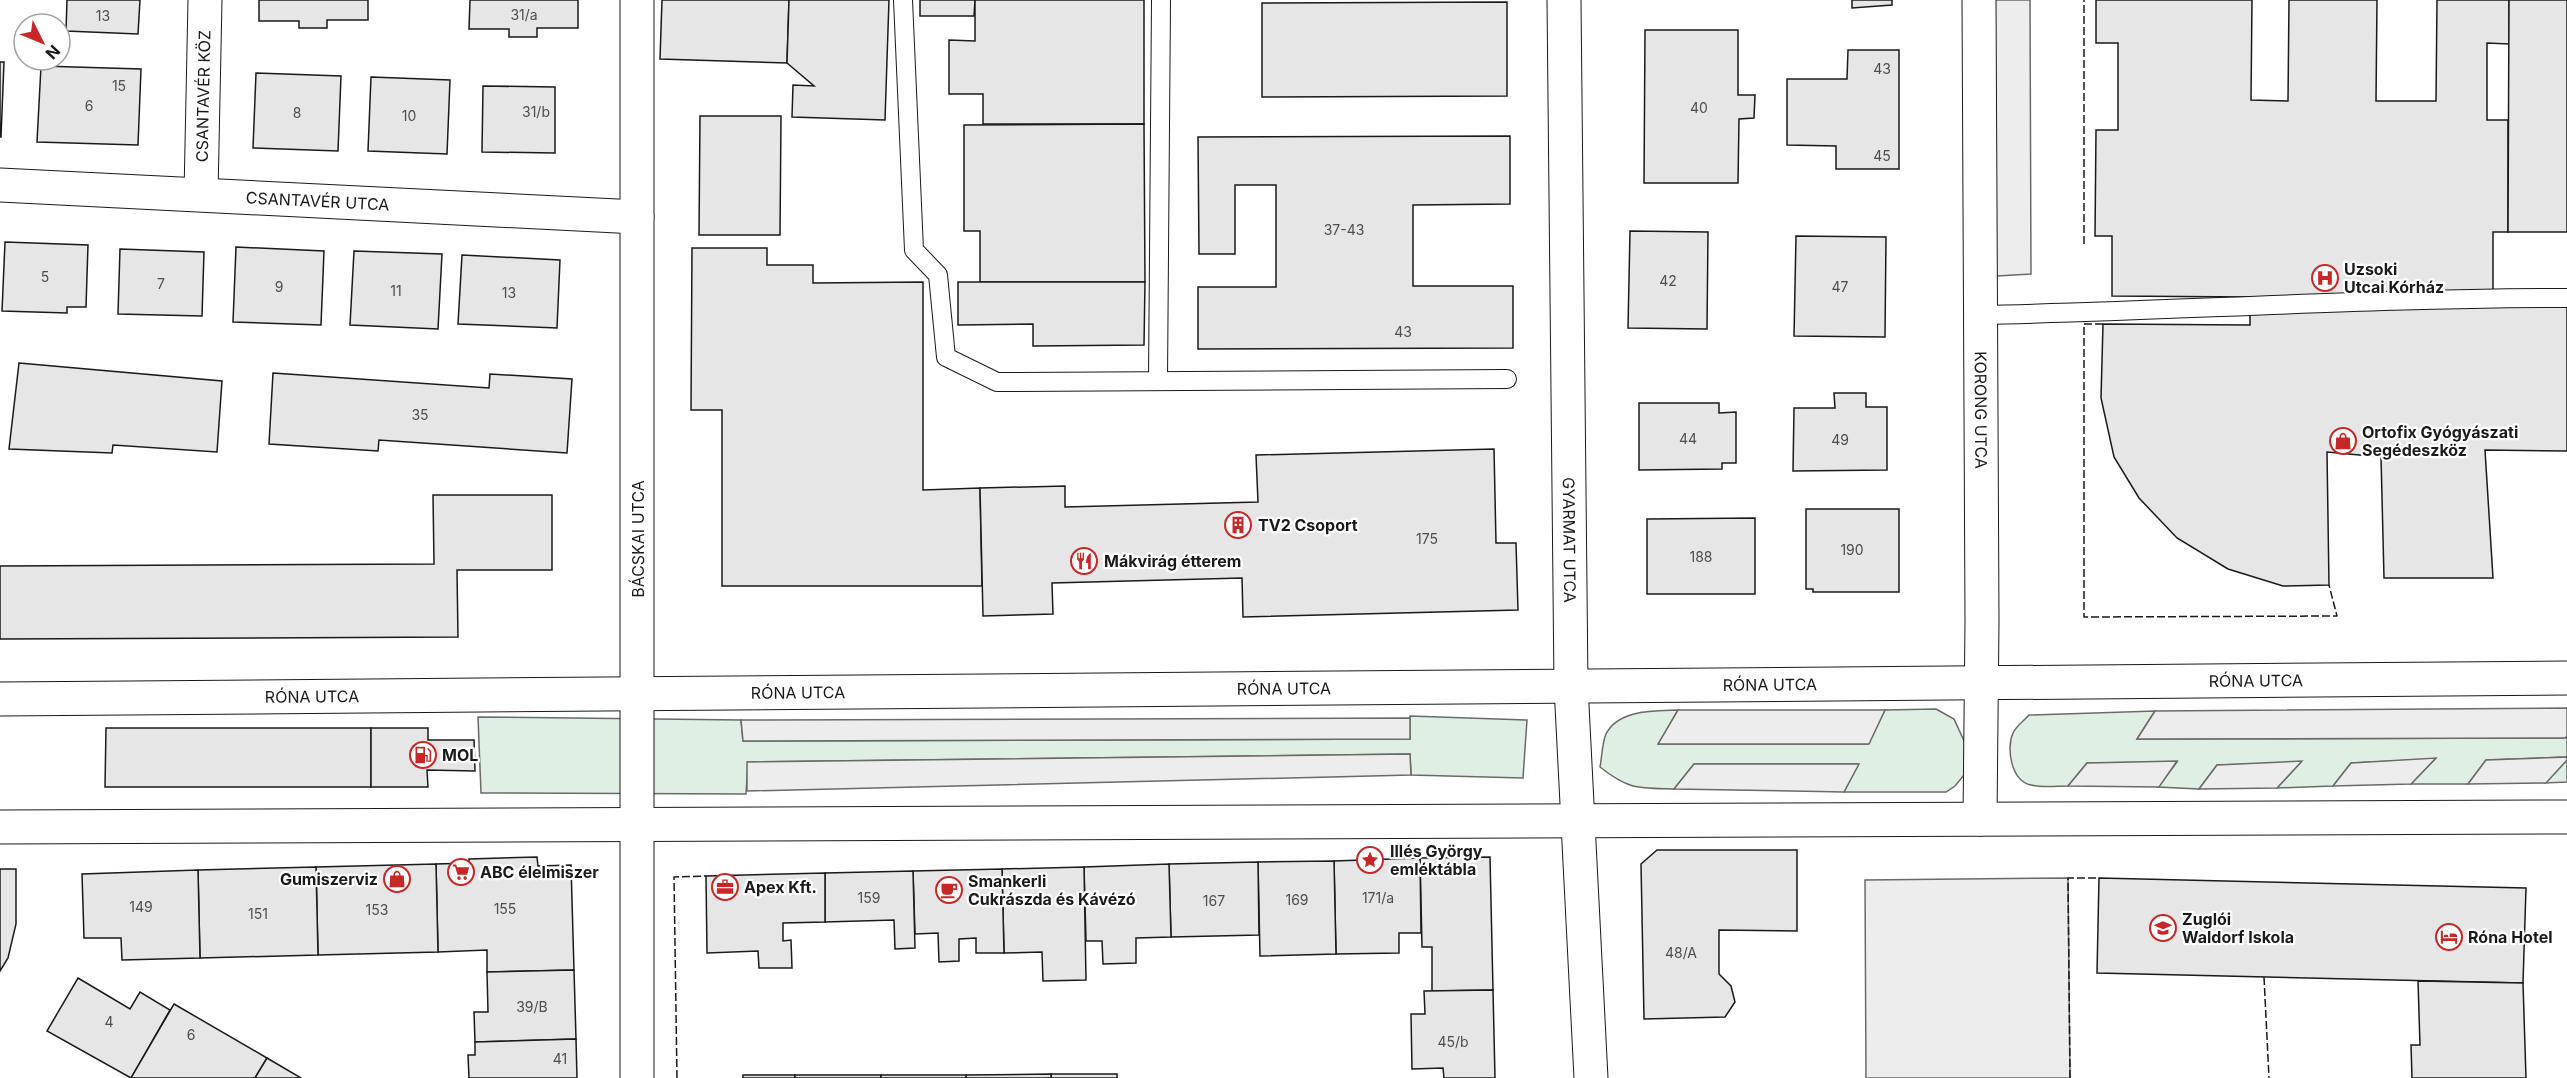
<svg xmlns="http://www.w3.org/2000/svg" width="2567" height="1078" viewBox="0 0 2567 1078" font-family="Inter,sans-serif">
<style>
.green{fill:#e0efe3;stroke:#6a6a6a;stroke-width:1.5}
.parking{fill:#ededed;stroke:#6a6a6a;stroke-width:1.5}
.building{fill:#e6e6e6;stroke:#1a1a1a;stroke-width:1.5}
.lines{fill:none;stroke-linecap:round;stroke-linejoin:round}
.service-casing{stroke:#1a1a1a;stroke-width:20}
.minor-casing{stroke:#1a1a1a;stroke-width:35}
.tertiary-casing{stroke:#1a1a1a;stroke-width:35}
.service{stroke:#fff;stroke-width:18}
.minor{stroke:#fff;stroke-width:33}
.tertiary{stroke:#fff;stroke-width:33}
.fence{stroke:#1a1a1a;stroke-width:1.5;stroke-dasharray:8 3;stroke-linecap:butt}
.labels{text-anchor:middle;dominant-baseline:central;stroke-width:4.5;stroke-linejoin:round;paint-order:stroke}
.number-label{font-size:14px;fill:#4d4d4d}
.street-label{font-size:16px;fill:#1a1a1a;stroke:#fff}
.poi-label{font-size:16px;font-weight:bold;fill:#1a1a1a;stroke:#fff;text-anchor:start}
</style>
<rect width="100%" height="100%" fill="#fff"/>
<g class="green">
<path d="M1936 709 1954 719 1965 743 1964 775 1955 786 1946 792H1844L1858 764H1694L1674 789C1638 788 1629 790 1600 767 1602 757 1602 743 1606 734 1619 709 1655 711 1678 710L1659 744H1868L1885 710Z"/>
<path d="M2155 711 2137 739 2565 738 2567 736V757L2486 760 2468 784H2411L2435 759 2351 763 2333 786 2277 788 2300 763 2217 765 2199 789 2158 787 2177 762 2087 763 2068 786C2057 786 2042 788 2031 785 2011 781 2006 748 2013 733 2016 726 2024 721 2029 715Z"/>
<path d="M1410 716 1527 720 1523 778 1411 775 1410 754 748 762 746 794 481 793 478 717 741 720 743 741 1410 739Z"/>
<path d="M2567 760V782L2545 783Z"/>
</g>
<g class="parking">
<path d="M1979 0H2030L2031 274 1980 277Z"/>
<path d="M2567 708V736L2565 738 2137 739 2155 711Z"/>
<path d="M1678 710H1885L1869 744H1658Z"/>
<path d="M1410 718V739L743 741 741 720Z"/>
<path d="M1410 754 1411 775 747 791V762Z"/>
<path d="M2567 757V760L2546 783 2468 784 2486 760Z"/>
<path d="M2436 758 2411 784 2333 786 2351 763Z"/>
<path d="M2177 761 2159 787 2068 786 2087 763Z"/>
<path d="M2302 761 2277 788 2199 789 2217 765Z"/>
<path d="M1694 764H1859L1844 792 1674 789Z"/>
<path d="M2068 878 2070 1078H1866L1865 880Z"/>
</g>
<g class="building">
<path d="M67 0H140L138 34 66 31Z"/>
<path d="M259 0H368V20H327V28H299V21H259Z"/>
<path d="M470 0H578V28H537V37H509V29H469Z"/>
<path d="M662 0H789L787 63 660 59Z"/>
<path d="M789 0H889L885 120 792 117 793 85 814 86 787 63Z"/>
<path d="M920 0H975L974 16H920Z"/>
<path d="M975 0H1144V124H983V94H949V40L975 41Z"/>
<path d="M1852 0H1892V5L1852 8Z"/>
<path d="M2096 0H2252L2251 100 2288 101 2289 0H2377L2376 101H2436L2437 0H2509V44L2487 43V120H2508V232H2493V293L2567 302V451L2485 450 2493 578H2384L2381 457 2327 452 2329 585 2283 586 2228 569 2177 538 2139 498 2114 457 2101 398 2103 324 2250 325V297L2112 296V236H2095L2096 130H2118V43H2096Z"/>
<path d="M2509 0H2567V232H2508Z"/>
<path d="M1507 2V96L1262 97V3Z"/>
<path d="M1645 30H1738V95H1755L1754 118 1739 119 1738 183H1644Z"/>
<path d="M1848 50H1899V169H1836V146L1787 145V79H1847Z"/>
<path d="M0 62H4L1 137H0Z"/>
<path d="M41 66 141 69 138 145 37 142Z"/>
<path d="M256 73 341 76 338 151 253 148Z"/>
<path d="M371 77 450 80 447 154 368 151Z"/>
<path d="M483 86 555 87V153L482 152Z"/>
<path d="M700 116H781L780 235H699Z"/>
<path d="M1144 124 1145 282H980V231H964V125Z"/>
<path d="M1510 136V204L1413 205V286H1513V348L1198 349V287H1276V185H1235V254H1199L1198 137Z"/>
<path d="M1630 231 1708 232 1707 329 1628 328Z"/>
<path d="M1796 236 1886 237 1885 337 1794 336Z"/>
<path d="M5 242 88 245 86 307H67V313L2 311Z"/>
<path d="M236 247 324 251 321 325 233 322Z"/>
<path d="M692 248H767V265H813V283L923 282V490L980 488 982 586H722V410H691Z"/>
<path d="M120 249 204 252 202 316 118 314Z"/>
<path d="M354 251 442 254 438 329 350 325Z"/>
<path d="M462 255 560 260 557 328 458 324Z"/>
<path d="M958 282H1145L1144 345 1033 346V324L958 325Z"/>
<path d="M19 363 222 381 217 452 113 445 112 453 9 449Z"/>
<path d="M273 373 489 388 490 374 572 379 567 453 379 440 378 451 269 444Z"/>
<path d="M1834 393H1866V407H1887V470L1793 471 1794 408H1835Z"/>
<path d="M1639 403H1719V413L1736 412V463H1722V469L1639 470Z"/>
<path d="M1494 449 1496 543H1516L1518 610 1243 617 1242 578 1052 583 1053 614 983 616 980 488 1065 486V507L1258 502 1256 455Z"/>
<path d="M433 495H552V570H457L458 637 0 639V566L434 564Z"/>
<path d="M1806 509H1899V592H1813V589H1806Z"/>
<path d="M1755 518V594H1647V519Z"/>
<path d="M106 728H371V787H105Z"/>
<path d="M371 728H428V740H474L475 771 427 770 428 787H371Z"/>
<path d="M1657 850H1797V931L1719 930V974L1731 986 1735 1002 1725 1017 1644 1019 1641 864Z"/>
<path d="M537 857 538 866 571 865 574 970 487 972V950L438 952 436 864 469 863V859Z"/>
<path d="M1490 857 1493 990 1432 991V947H1422L1420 858Z"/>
<path d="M1420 858 1421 933H1399V953L1336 954 1334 861Z"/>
<path d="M1334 861 1336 954 1260 956 1258 862Z"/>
<path d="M1258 862 1259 935 1171 937 1169 864Z"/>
<path d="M436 864 438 952 318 955 316 867Z"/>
<path d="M1169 864 1171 937 1136 938V963L1103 964 1102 941H1086L1084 867Z"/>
<path d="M316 867 318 955 200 958 198 870Z"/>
<path d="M1084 867 1086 980 1043 981 1042 952 1004 953 1002 869Z"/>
<path d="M0 869H16V924L8 958 0 971Z"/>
<path d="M1002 869 1004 953H976V938L959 939V961L939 962 938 933 915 934 913 871Z"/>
<path d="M198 870 200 958 122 960 121 938H84L82 874Z"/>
<path d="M913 871 915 948 895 949 894 920 825 922V873Z"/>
<path d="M825 873V922L783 923V941L791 940 792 968H759L758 951 707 953 706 876Z"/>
<path d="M2099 878 2526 888 2523 983 2097 973Z"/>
<path d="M574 970 576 1039 475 1042 474 1012H488L487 972Z"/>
<path d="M78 978 130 1009 140 992 170 1010 131 1078 47 1031Z"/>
<path d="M2418 981 2523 983 2526 1078H2412L2411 1045H2420Z"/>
<path d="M1493 990 1495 1078H1444L1443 1068 1412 1069 1411 1014H1425L1424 991Z"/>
<path d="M174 1004 267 1058 255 1078H131Z"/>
<path d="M576 1039 577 1078H469L468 1055H475V1042Z"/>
<path d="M267 1058 301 1078H255Z"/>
<rect x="1051" y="1074" width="66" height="4"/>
<path d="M1051 1074V1078H966V1075Z"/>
<rect x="743" y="1075" width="52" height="3"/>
<rect x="795" y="1075" width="86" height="3"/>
<rect x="881" y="1075" width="85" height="3"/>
</g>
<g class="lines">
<defs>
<g id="service">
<path d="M903 0 914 250 938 275 946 357 997 382 1507 379"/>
<path d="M1980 315C2176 311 2371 298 2567 298"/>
<path d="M1158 380 1161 0"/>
</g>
<g id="minor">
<path d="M637 0V1078"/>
<path id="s1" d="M1564 0 1571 686 1591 1078"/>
<path id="s2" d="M1979 0 1982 621 1980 819"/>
<path id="s3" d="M0 185 637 217"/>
<path id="s4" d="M201 194 205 0"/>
</g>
<g id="tertiary">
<path id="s5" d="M0 699 2567 678"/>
<path d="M0 827 2567 817"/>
</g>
</defs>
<use href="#service" class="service-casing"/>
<use href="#minor" class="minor-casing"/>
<use href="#tertiary" class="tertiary-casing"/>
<use href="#service" class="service"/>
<use href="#minor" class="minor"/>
<use href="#tertiary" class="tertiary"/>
<g class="fence">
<path d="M2084 244V0"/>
<path d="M2103 324H2084V617L2337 616 2329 585"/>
<path d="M2264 977 2269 1078"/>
<path d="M677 1078 674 877 706 876"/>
<path d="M2070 1078 2068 878H2099"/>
</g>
</g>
<defs>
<symbol id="hospital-ring" viewBox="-11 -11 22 22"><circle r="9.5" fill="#fff" stroke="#c62828" stroke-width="1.5"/><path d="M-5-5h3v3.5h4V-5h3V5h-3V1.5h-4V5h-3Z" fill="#c62828"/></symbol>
<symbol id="shop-ring" viewBox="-11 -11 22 22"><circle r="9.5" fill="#fff" stroke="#c62828" stroke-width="1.5"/><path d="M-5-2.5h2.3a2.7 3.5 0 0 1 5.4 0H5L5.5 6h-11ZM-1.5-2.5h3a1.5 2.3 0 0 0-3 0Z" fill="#c62828"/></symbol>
<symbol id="building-ring" viewBox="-11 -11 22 22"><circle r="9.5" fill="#fff" stroke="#c62828" stroke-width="1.5"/><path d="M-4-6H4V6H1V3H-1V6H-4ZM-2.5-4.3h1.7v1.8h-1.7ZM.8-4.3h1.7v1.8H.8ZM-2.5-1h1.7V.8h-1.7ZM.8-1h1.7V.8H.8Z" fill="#c62828"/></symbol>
<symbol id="restaurant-ring" viewBox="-11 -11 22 22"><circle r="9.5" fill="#fff" stroke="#c62828" stroke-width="1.5"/><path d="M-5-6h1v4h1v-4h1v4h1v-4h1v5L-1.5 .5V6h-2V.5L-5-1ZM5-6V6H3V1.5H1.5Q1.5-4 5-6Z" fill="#c62828"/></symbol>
<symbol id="fuel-ring" viewBox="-11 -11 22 22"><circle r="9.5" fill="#fff" stroke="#c62828" stroke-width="1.5"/><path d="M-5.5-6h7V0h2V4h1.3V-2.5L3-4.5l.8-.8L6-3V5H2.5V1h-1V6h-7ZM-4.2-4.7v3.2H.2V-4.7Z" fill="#c62828"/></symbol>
<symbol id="sight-ring" viewBox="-11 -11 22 22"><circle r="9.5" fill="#fff" stroke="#c62828" stroke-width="1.5"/><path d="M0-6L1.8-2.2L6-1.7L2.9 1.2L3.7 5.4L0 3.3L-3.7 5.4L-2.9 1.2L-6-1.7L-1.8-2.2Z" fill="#c62828"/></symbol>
<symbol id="supermarket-ring" viewBox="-11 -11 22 22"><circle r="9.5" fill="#fff" stroke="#c62828" stroke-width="1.5"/><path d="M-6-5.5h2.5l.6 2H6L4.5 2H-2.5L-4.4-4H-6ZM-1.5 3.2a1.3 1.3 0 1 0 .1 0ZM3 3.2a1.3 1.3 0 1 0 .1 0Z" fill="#c62828"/></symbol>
<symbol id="office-ring" viewBox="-11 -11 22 22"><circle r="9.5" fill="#fff" stroke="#c62828" stroke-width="1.5"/><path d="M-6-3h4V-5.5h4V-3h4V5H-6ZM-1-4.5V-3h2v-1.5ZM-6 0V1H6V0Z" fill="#c62828"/></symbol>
<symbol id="cafe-ring" viewBox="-11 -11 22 22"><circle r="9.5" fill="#fff" stroke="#c62828" stroke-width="1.5"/><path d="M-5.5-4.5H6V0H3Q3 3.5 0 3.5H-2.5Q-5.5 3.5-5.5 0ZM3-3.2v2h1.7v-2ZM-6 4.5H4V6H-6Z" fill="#c62828"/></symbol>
<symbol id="school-ring" viewBox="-11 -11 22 22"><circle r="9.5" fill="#fff" stroke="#c62828" stroke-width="1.5"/><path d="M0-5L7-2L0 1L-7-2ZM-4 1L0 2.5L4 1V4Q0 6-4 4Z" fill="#c62828"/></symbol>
<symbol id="hotel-ring" viewBox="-11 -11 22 22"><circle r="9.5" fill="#fff" stroke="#c62828" stroke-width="1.5"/><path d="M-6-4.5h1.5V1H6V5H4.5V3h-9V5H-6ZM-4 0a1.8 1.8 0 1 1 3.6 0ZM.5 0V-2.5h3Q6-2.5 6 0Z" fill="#c62828"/></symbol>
</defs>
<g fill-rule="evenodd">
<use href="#hospital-ring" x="2310" y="263" width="30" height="30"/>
<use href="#shop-ring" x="2328" y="426" width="30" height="30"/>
<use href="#building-ring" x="1223" y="510" width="30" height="30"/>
<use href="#restaurant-ring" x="1069" y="546" width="30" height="30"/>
<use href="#fuel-ring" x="408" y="740" width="30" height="30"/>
<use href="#sight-ring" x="1355" y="845" width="30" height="30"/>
<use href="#supermarket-ring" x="446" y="857" width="30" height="30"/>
<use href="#shop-ring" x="382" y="864" width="30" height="30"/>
<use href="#office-ring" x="710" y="872" width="30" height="30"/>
<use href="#cafe-ring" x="934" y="875" width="30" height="30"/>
<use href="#school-ring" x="2148" y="913" width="30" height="30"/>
<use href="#hotel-ring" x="2434" y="922" width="30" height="30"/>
</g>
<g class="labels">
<g class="number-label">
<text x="524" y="14">31/a</text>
<text x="103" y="15">13</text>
<text x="1882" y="68">43</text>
<text x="119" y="85">15</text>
<text x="89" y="105">6</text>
<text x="1699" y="107">40</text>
<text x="536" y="111">31/b</text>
<text x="297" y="112">8</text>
<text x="409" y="115">10</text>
<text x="1882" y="155">45</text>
<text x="1344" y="229">37-43</text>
<text x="45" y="276">5</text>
<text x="1668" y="280">42</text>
<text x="161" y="283">7</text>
<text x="279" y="286">9</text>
<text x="1840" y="286">47</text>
<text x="396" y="290">11</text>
<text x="509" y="292">13</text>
<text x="1403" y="331">43</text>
<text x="420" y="414">35</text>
<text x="1688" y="438">44</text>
<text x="1840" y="439">49</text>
<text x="1427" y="538">175</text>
<text x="1852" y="549">190</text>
<text x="1701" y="556">188</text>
<text x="869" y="897">159</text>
<text x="1378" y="897">171/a</text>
<text x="1297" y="899">169</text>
<text x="1214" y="900">167</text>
<text x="141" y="906">149</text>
<text x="505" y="908">155</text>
<text x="377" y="909">153</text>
<text x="258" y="913">151</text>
<text x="1681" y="952">48/A</text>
<text x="532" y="1006">39/B</text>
<text x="109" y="1021">4</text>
<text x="191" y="1034">6</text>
<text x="1453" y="1041">45/b</text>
<text x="560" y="1058">41</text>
</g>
<g class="street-label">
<text stroke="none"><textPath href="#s4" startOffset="98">CSANTAVÉR KÖZ</textPath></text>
<text stroke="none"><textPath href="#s3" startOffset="318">CSANTAVÉR UTCA</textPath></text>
<text stroke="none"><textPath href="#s2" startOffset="410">KORONG UTCA</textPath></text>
<text transform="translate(638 539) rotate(-90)">BÁCSKAI UTCA</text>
<text stroke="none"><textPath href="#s1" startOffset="540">GYARMAT UTCA</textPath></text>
<text stroke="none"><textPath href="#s5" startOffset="2256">RÓNA UTCA</textPath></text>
<text stroke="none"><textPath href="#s5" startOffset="1770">RÓNA UTCA</textPath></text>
<text stroke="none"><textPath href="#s5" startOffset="1284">RÓNA UTCA</textPath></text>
<text stroke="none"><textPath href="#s5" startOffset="798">RÓNA UTCA</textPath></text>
<text stroke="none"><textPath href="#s5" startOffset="312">RÓNA UTCA</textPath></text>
</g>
<g class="poi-label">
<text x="2344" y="269">Uzsoki<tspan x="2344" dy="18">Utcai Kórház</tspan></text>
<text x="2362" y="432">Ortofix Gyógyászati<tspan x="2362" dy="18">Segédeszköz</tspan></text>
<text x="1258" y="525">TV2 Csoport</text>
<text x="1104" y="561">Mákvirág étterem</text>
<text x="442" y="755">MOL</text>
<text x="1390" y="851">Illés György<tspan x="1390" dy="18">emléktábla</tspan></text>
<text x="480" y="872">ABC élelmiszer</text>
<text x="378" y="879" text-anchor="end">Gumiszerviz</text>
<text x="968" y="881">Smankerli<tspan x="968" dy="18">Cukrászda és Kávézó</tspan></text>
<text x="744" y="887">Apex Kft.</text>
<text x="2182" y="919">Zuglói<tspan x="2182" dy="18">Waldorf Iskola</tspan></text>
<text x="2468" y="937">Róna Hotel</text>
</g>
</g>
<g transform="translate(42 42) rotate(133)"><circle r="28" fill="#ffffff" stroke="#a3a3a3" stroke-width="1.5"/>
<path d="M0-4.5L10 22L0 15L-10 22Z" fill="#c62828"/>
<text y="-9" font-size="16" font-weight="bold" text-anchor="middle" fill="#1a1a1a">N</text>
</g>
</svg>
